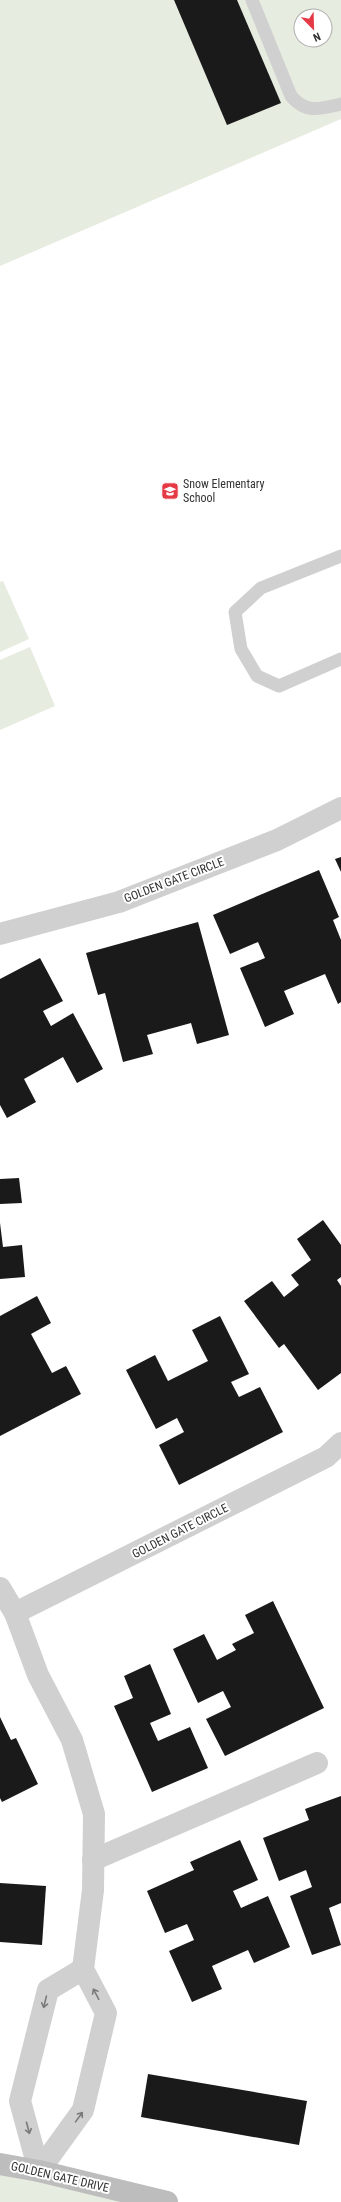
<svg xmlns="http://www.w3.org/2000/svg" width="341" height="2202" viewBox="0 0 341 2202" font-family="'Roboto Condensed',sans-serif">
<style>
.green{fill:#e6ecdf;fill-rule:evenodd}
.building{fill:#1a1a1a}
.lines{fill:none;stroke-linecap:round;stroke-linejoin:round}
.lane{stroke:#d0d0d0;stroke-width:13}
.street{stroke:#d0d0d0;stroke-width:22}
.secondary{stroke:#bdbdbd;stroke-width:22}
.oneway{stroke:#7a7a7a}
.labels{text-anchor:middle;dominant-baseline:central;stroke-width:4;stroke-linejoin:round;paint-order:stroke}
.poi-label{font-size:12px;fill:#333;stroke:#fff;text-anchor:start}
.street-label{font-size:12px;fill:#333;stroke:#fff}
</style>
<rect width="100%" height="100%" fill="#fff"/>
<g class="green">
<path d="M0 0H341V119L0 266ZM301 16H325V40H301Z"/>
<path d="M3 581 29 639 0 652V582Z"/>
<path d="M30 647 55 706 0 730V660Z"/>
<path d="M0 2164 167 2202H0Z"/>
</g>
<g class="building">
<path d="M174 0H237L281 103 227 125Z"/>
<path d="M341 857V872L335 859Z"/>
<path d="M319 870 339 917 333 920 341 940V1002L338 1004 325 974 284 991 294 1014 265 1027 240 968 265 958 258 942 230 954 213 915Z"/>
<path d="M198 922 229 1035 197 1044 191 1023 147 1035 153 1054 123 1062 105 993 98 995 86 953Z"/>
<path d="M40 958 63 1001 43 1011 51 1026 73 1013 103 1069 77 1083 63 1057 24 1079 36 1102 7 1118 0 1105V979Z"/>
<path d="M19 1178 22 1203 0 1204V1179Z"/>
<path d="M323 1220 341 1245V1277L337 1280 341 1286V1373L318 1390 284 1344 279 1348 244 1301 272 1281 284 1297 299 1285 291 1275 311 1260 297 1239Z"/>
<path d="M0 1223 3 1247 22 1245 25 1277 0 1279Z"/>
<path d="M37 1296 51 1323 31 1334 52 1373 66 1366 81 1394 0 1436V1316Z"/>
<path d="M220 1316 249 1374 231 1382 239 1397 260 1387 283 1432 179 1485 159 1445 184 1432 177 1418 156 1429 126 1370 155 1355 168 1381 208 1361 192 1330Z"/>
<path d="M273 1601 324 1708 225 1756 206 1719 231 1707 223 1691 198 1703 173 1649 204 1634 217 1660 236 1650 232 1644 254 1633 245 1615Z"/>
<path d="M150 1664 171 1714 150 1723 158 1741 190 1727 208 1768 152 1792 114 1706 133 1698 124 1676Z"/>
<path d="M0 1717 11 1740 16 1738 38 1784 2 1802 0 1798Z"/>
<path d="M341 1796V1903L329 1908 341 1945 312 1955 290 1896 312 1887 306 1870 279 1881 263 1838 309 1820 305 1809Z"/>
<path d="M240 1840 258 1880 233 1891 241 1908 268 1896 290 1947 254 1963 248 1950 212 1966 222 1989 192 2002 169 1951 194 1940 187 1924 165 1933 147 1891 194 1870 190 1862Z"/>
<path d="M0 1883 46 1886 42 1945 0 1942Z"/>
<path d="M148 2074 307 2101 299 2145 141 2117Z"/>
</g>
<g class="lines">
<g class="lane">
<path d="M252 0 291 96C306 114 320 109 341 104"/>
<path d="M341 556 261 588 235 612 241 649 257 676 279 686 341 659"/>
</g>
<g class="street">
<path d="M0 934 119 902 277 840 341 808"/>
<path d="M0 1588 15 1613 326 1457 341 1443"/>
<path d="M15 1613 38 1675 72 1740 94 1814 93 1890 83 1969 106 2013 83 2110 39 2171"/>
<path d="M93 1860 317 1763"/>
<path d="M39 2171 20 2101 48 1990 83 1969"/>
</g>
<path class="secondary" d="M0 2164 39 2171 167 2202"/>
</g>
<defs><path id="oneway-shaft" d="M-6 0H5M1.5-3L5.5 0L1.5 3" fill="none" stroke-width="1.6" stroke-linecap="round" stroke-linejoin="round"/></defs>
<g class="oneway">
<use href="#oneway-shaft" transform="translate(96 1994) rotate(-118)"/>
<use href="#oneway-shaft" transform="translate(45 2002) rotate(104)"/>
<use href="#oneway-shaft" transform="translate(79 2117) rotate(-54)"/>
<use href="#oneway-shaft" transform="translate(28 2128) rotate(75)"/>
</g>
<defs>
<symbol id="school-square" viewBox="-11 -11 22 22"><rect x="-9" y="-9" width="18" height="18" rx="4" fill="#e63946" stroke="#fff"/><path d="M0-5L7-2L0 1L-7-2ZM-4 1L0 2.5L4 1V4Q0 6-4 4Z" fill="#fff"/></symbol>
</defs>
<g fill-rule="evenodd">
<use href="#school-square" x="160" y="481" width="20" height="20"/>
</g>
<g class="labels">
<g class="poi-label">
<text x="183" y="484">Snow Elementary<tspan x="183" dy="14">School</tspan></text>
</g>
<g class="street-label">
<text transform="translate(174 880) rotate(-21)">GOLDEN GATE CIRCLE</text>
<text transform="translate(180 1531) rotate(-27)">GOLDEN GATE CIRCLE</text>
<text transform="translate(60 2177) rotate(13)">GOLDEN GATE DRIVE</text>
</g>
</g>
<g transform="translate(313 28) rotate(157)"><circle r="19" fill="#ffffff" stroke="#adadad"/>
<path d="M0-3L7 15L0 10L-7 15Z" fill="#e63946"/>
<text y="-6" font-size="11" font-weight="bold" text-anchor="middle" fill="#333333">N</text>
</g>
</svg>
